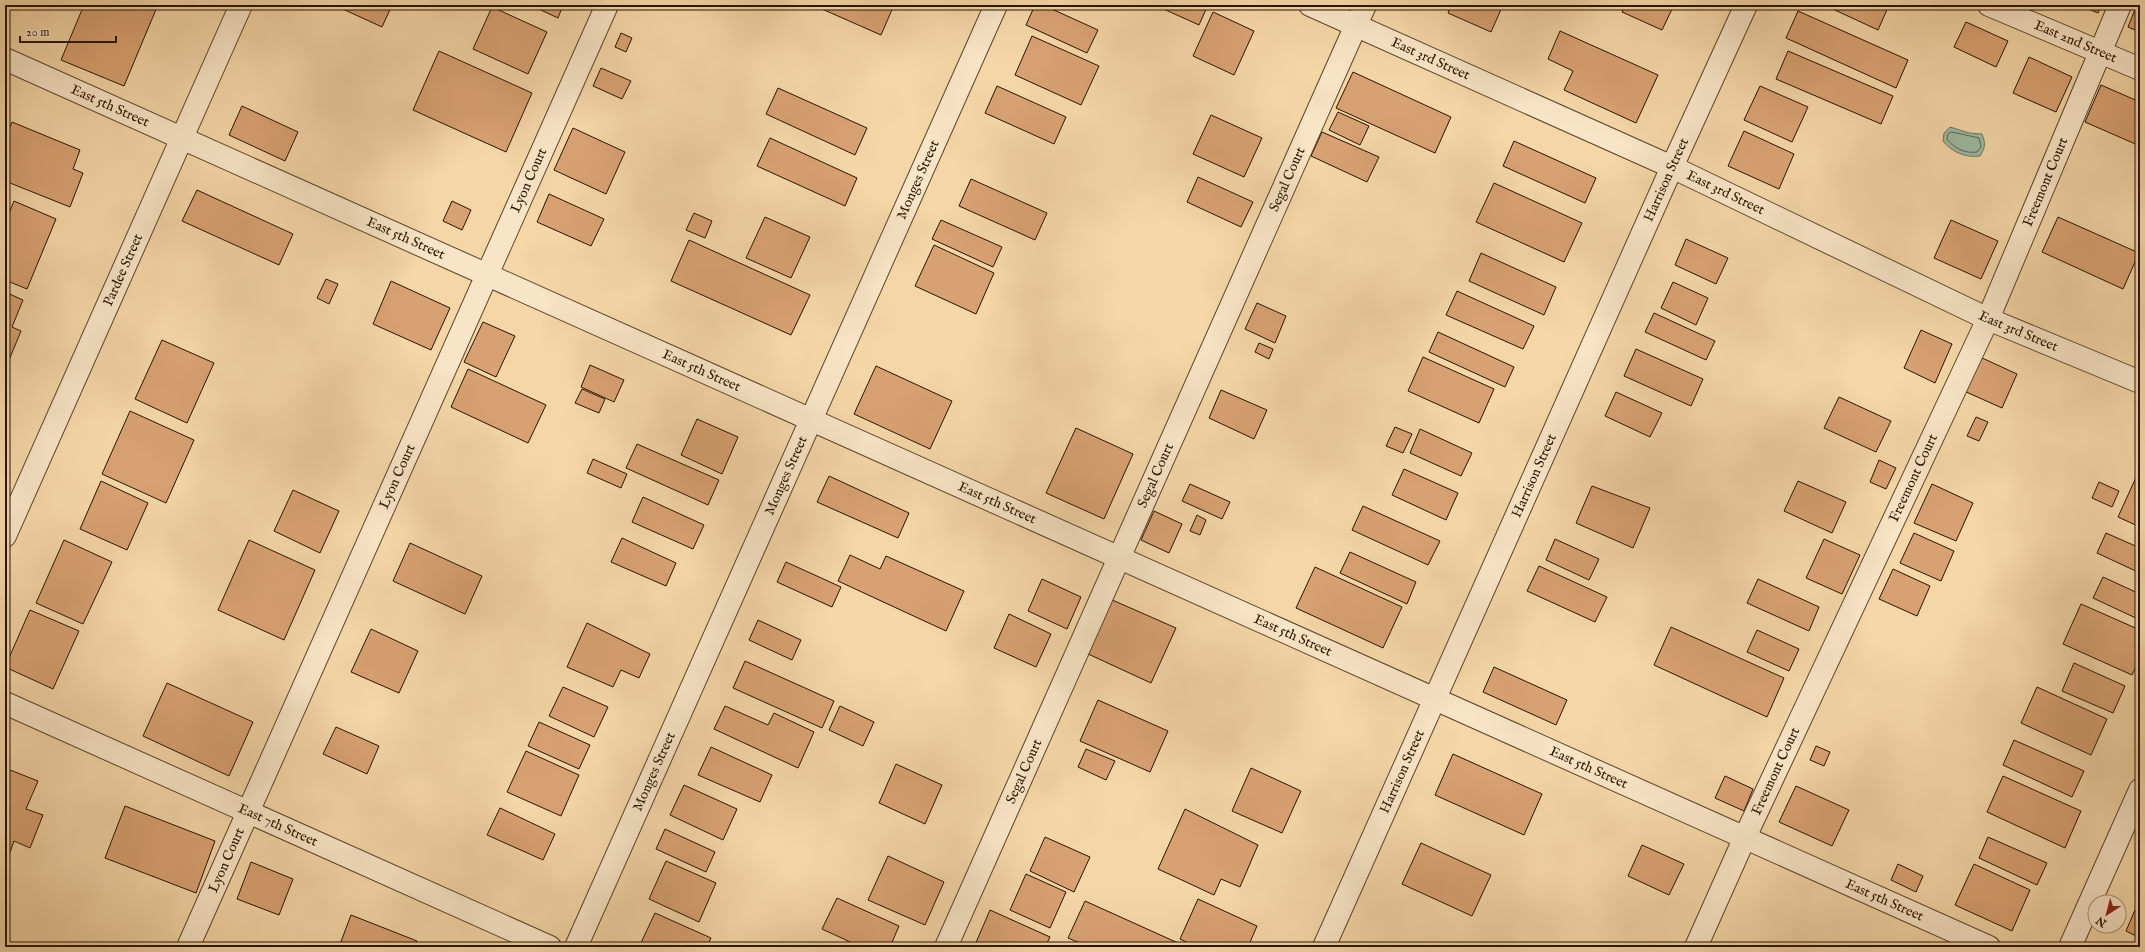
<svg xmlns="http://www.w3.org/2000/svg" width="2145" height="952" viewBox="0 0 2145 952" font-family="'IM FELL English',serif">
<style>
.water{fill:#9dbaa2;stroke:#6e7861}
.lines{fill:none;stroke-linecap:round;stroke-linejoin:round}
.shore{stroke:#626751;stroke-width:1}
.building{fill:#d8a173;stroke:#281400}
.minor-casing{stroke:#5b442a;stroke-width:24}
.minor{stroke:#f8e4c6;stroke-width:22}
.labels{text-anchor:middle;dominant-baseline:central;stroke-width:3;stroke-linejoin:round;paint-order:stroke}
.street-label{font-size:14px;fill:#281400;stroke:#f8e4c6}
</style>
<rect width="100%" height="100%" fill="#f4d6a7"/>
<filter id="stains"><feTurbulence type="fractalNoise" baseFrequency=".005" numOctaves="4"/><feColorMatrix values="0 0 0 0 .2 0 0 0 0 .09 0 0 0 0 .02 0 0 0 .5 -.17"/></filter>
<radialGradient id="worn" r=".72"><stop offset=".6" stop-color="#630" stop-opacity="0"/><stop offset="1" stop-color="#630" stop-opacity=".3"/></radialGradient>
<path class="water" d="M1950 127 1969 133 1982 134C1986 144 1985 148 1980 156 1965 158 1952 152 1943 141L1944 133Z"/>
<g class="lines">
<path class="shore" d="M1952 132 1979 138 1981 147 1977 152C1966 154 1953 148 1947 139L1948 134Z"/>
</g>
<g class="building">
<path d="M84 5H152L157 7 124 86 61 60Z"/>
<path d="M334 5H392L382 27Z"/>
<path d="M530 5H563L558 18Z"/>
<path d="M824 5H894L881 35 822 9Z"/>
<path d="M1035 5H1043L1098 30 1087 53 1026 25Z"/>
<path d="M1157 5H1203L1207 7 1199 25 1157 6Z"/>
<path d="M1428 5H1441L1438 10Z"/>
<path d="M1451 5H1503L1491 32 1448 13Z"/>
<path d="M1625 5H1674L1662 30 1622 12Z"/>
<path d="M1824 5H1889L1878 30Z"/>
<path d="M2079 5H2101L2098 13Z"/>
<path d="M492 7 547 32 528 74 473 49Z"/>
<path d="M2136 7 2140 9V32L2128 27Z"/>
<path d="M1798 11 1908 60 1896 88 1786 38Z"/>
<path d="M1213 12 1254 31 1234 75 1193 56Z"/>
<path d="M1966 22 2008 41 1996 67 1954 47Z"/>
<path d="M1560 31 1658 75 1636 123 1564 90 1573 71 1548 59Z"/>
<path d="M621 33 632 38 626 52 615 47Z"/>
<path d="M1032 36 1099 66 1081 105 1015 75Z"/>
<path d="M439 51 532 93 506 152 413 110Z"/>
<path d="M1788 51 1893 96 1881 124 1776 79Z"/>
<path d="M2029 57 2072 77 2056 112 2013 93Z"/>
<path d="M601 68 631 81 622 99 593 86Z"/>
<path d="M1353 72 1451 117 1435 153 1336 108Z"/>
<path d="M2101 85 2140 102V146L2085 122Z"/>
<path d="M997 86 1066 117 1054 144 985 113Z"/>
<path d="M1760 86 1808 107 1792 142 1744 120Z"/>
<path d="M778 88 867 128 855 155 766 114Z"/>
<path d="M242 106 298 132 285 161 229 135Z"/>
<path d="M1338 112 1369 126 1360 145 1329 130Z"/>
<path d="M1211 115 1262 138 1244 177 1193 154Z"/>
<path d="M12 122 80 150 73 169 83 173 70 207 5 181V139Z"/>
<path d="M573 128 625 152 606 194 554 170Z"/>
<path d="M1744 131 1794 154 1779 189 1728 166Z"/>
<path d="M1322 132 1379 157 1367 182 1311 156Z"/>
<path d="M770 138 857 178 845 206 757 166Z"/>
<path d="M1514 141 1596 178 1585 203 1503 166Z"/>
<path d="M1198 177 1253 202 1241 227 1187 202Z"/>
<path d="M971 179 1047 213 1035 240 959 206Z"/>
<path d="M1494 183 1582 223 1564 262 1476 222Z"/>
<path d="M197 190 293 234 279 265 182 221Z"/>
<path d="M549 194 604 219 591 246 537 222Z"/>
<path d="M14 201 56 219 27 289 5 280V223Z"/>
<path d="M452 201 471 210 462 230 443 221Z"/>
<path d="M694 213 712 221 705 238 686 230Z"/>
<path d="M765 217 810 237 791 278 746 258Z"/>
<path d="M2058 217 2139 253 2123 289 2042 252Z"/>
<path d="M941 220 1002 247 993 267 932 239Z"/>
<path d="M1951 220 1998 241 1981 279 1934 258Z"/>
<path d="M1686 239 1728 258 1716 284 1675 265Z"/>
<path d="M689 240 810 295 791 335 671 281Z"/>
<path d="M934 245 994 273 976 314 915 286Z"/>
<path d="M1481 253 1556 287 1544 315 1469 281Z"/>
<path d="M326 279 338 284 329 304 317 298Z"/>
<path d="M391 281 450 308 431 350 373 324Z"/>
<path d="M1673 282 1708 298 1696 325 1661 308Z"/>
<path d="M1457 291 1534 326 1523 349 1446 315Z"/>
<path d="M5 292 23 300 12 327 21 331 9 360 5 358Z"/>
<path d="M1257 303 1286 316 1275 343 1245 329Z"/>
<path d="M1654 313 1715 341 1706 360 1645 332Z"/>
<path d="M483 322 515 336 496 377 464 362Z"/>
<path d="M1921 330 1952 344 1935 383 1904 368Z"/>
<path d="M1438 332 1514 367 1505 387 1429 352Z"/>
<path d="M162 340 214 363 187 423 135 399Z"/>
<path d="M1259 343 1273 349 1269 359 1255 352Z"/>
<path d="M1636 349 1703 379 1691 406 1624 376Z"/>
<path d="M1423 357 1494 389 1479 423 1408 391Z"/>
<path d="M1980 357 2017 374 2002 408 1964 391Z"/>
<path d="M590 365 624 380 614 402 581 387Z"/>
<path d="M876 366 952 401 930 449 854 414Z"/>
<path d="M468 369 546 405 528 443 451 407Z"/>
<path d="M582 389 605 399 599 413 575 403Z"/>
<path d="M1221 390 1267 410 1254 439 1209 418Z"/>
<path d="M1616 392 1662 413 1650 437 1605 416Z"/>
<path d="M1839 397 1891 421 1876 452 1824 428Z"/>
<path d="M130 411 194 440 166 503 102 474Z"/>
<path d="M1976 417 1988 422 1979 441 1967 436Z"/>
<path d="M697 419 738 437 722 474 681 455Z"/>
<path d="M1395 427 1412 434 1403 453 1386 446Z"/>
<path d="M1076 428 1133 454 1104 519 1046 493Z"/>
<path d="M1420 429 1472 453 1461 476 1410 453Z"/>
<path d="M637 444 719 480 708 505 626 468Z"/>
<path d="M593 459 627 474 621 488 587 473Z"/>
<path d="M1879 460 1896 468 1886 489 1870 482Z"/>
<path d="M1404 469 1458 493 1446 520 1392 495Z"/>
<path d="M2138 473 2140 474V527L2118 517Z"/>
<path d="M829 476 909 513 898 538 817 502Z"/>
<path d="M101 481 148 503 127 550 80 529Z"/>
<path d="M1798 481 1846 502 1832 533 1784 511Z"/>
<path d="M2099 482 2119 491 2112 507 2092 498Z"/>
<path d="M1190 484 1230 502 1222 519 1182 501Z"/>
<path d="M1932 484 1973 503 1956 541 1914 523Z"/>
<path d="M1592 486 1650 508 1633 548 1576 523Z"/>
<path d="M293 490 339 511 320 553 274 531Z"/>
<path d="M643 497 704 525 693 549 632 522Z"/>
<path d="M1363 506 1440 541 1428 565 1352 530Z"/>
<path d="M1154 511 1182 524 1169 553 1141 540Z"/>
<path d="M1197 515 1206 520 1200 535 1190 531Z"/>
<path d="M1914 533 1954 551 1941 581 1900 563Z"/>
<path d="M2106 533 2140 548V573L2097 553Z"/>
<path d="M622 538 676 563 666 586 611 562Z"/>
<path d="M1555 539 1599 559 1589 580 1546 560Z"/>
<path d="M1824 539 1860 555 1842 594 1806 578Z"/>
<path d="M64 540 112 562 83 624 36 603Z"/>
<path d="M249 540 315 570 284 640 218 610Z"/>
<path d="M410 543 482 576 465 614 393 581Z"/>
<path d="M1350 552 1416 582 1407 604 1340 573Z"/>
<path d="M850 555 880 569 886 556 964 591 946 631 838 581Z"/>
<path d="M786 562 841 587 832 607 777 582Z"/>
<path d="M1539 566 1607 597 1595 622 1527 591Z"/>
<path d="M1315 567 1402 607 1383 648 1296 608Z"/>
<path d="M1893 569 1930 586 1917 616 1879 599Z"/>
<path d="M2103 577 2140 594V620L2093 598Z"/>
<path d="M1042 579 1081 597 1067 629 1028 611Z"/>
<path d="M1758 579 1819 607 1809 631 1747 603Z"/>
<path d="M1110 599 1176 628 1151 683 1086 653Z"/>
<path d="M2081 604 2140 630V658L2132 675 2063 644Z"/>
<path d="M30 610 79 631 53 689 5 667Z"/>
<path d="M1009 614 1051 634 1036 667 994 648Z"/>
<path d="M758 620 801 640 792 660 749 640Z"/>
<path d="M587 623 650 654 639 678 621 670 613 687 567 667Z"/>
<path d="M1671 627 1784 678 1767 717 1654 665Z"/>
<path d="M371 629 418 651 399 693 351 672Z"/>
<path d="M1757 630 1799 649 1789 671 1747 652Z"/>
<path d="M745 661 834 701 822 728 733 688Z"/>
<path d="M2074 663 2125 686 2113 713 2062 691Z"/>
<path d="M1494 667 1567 700 1556 725 1483 692Z"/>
<path d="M167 683 253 722 229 776 143 736Z"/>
<path d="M563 687 608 707 594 737 549 716Z"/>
<path d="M2037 687 2107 719 2091 755 2021 723Z"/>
<path d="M1098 700 1168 731 1150 772 1080 741Z"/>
<path d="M725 706 768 725 774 713 814 732 798 768 714 729Z"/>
<path d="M840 706 874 722 863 746 829 730Z"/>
<path d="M539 722 590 745 579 769 528 746Z"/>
<path d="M336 727 379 746 367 774 323 754Z"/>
<path d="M2014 740 2084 771 2072 797 2003 765Z"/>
<path d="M1816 746 1830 752 1824 766 1810 760Z"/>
<path d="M711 747 772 775 760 802 698 775Z"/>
<path d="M1086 749 1115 761 1106 780 1078 767Z"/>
<path d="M526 751 579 775 561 816 507 792Z"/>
<path d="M1453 754 1542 794 1524 835 1435 795Z"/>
<path d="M896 764 942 785 925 824 879 803Z"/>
<path d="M5 768 38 781 26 809 43 815 30 848 14 841 8 858 5 857Z"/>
<path d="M1251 768 1301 791 1282 833 1232 811Z"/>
<path d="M1725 776 1753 789 1744 811 1715 798Z"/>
<path d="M2003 776 2081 811 2065 848 1987 812Z"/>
<path d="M684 785 737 809 723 840 670 815Z"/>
<path d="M1796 786 1849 810 1832 846 1779 822Z"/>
<path d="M125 806 215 841 196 893 105 858Z"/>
<path d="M500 808 555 834 543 860 487 835Z"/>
<path d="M1185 809 1258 845 1240 887 1221 879 1214 895 1158 869Z"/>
<path d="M665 829 715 852 706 872 656 849Z"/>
<path d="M1045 837 1090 857 1074 892 1030 871Z"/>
<path d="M1988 837 2047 863 2037 885 1979 858Z"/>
<path d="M1421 843 1491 875 1472 916 1402 884Z"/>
<path d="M1642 845 1684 864 1669 895 1628 876Z"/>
<path d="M888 856 944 882 925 925 868 900Z"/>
<path d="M666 861 716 883 699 922 649 899Z"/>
<path d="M251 862 293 879 279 915 237 899Z"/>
<path d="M1898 864 1923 876 1916 892 1891 880Z"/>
<path d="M1974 864 2030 890 2012 931 1955 905Z"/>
<path d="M1026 874 1066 892 1050 928 1010 910Z"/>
<path d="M837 898 899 926 890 947H861L822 929Z"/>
<path d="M1198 899 1257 926 1248 947H1196L1180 939Z"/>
<path d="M1085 901 1187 947H1089L1068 938Z"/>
<path d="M990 910 1050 937 1045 947H974Z"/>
<path d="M2135 910 2140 913V938L2126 931Z"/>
<path d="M655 913 711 938 707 947H639Z"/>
<path d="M351 915 417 941 415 947H339Z"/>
</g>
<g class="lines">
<defs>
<g id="minor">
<path id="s1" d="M1310 5 1672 167 1988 319 2140 382"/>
<path id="s2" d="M1989 5 2140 69"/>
<path id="s3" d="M5 59 1989 947"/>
<path id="s4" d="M5 536 241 5"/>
<path id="s5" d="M5 703 550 947"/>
<path id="s6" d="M188 947 607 5"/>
<path id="s7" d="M576 947 996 5"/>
<path id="s8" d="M946 947 1365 5"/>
<path id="s9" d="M1324 947 1672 167 1746 5"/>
<path id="s10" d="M1696 947 1745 837 1988 319 2120 5"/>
<path d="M2070 947 2140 790"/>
</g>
</defs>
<use href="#minor" class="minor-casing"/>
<use href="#minor" class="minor"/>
</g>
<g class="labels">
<g class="street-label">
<text stroke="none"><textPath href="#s2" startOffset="94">East 2nd Street</textPath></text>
<text stroke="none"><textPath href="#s1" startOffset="132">East 3rd Street</textPath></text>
<text stroke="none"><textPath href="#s3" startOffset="115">East 5th Street</textPath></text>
<text stroke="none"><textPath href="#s6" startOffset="839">Lyon Court</textPath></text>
<text stroke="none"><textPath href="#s7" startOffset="840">Monges Street</textPath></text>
<text stroke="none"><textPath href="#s8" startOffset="840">Segal Court</textPath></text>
<text stroke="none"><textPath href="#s9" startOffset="840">Harrison Street</textPath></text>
<text stroke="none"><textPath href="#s10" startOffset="841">Freemont Court</textPath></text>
<text stroke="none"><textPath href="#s1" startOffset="456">East 3rd Street</textPath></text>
<text stroke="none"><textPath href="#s3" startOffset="439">East 5th Street</textPath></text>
<text stroke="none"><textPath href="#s4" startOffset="291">Pardee Street</textPath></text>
<text stroke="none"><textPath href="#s1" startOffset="780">East 3rd Street</textPath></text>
<text stroke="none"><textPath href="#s3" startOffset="763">East 5th Street</textPath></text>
<text stroke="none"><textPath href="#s6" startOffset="515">Lyon Court</textPath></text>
<text stroke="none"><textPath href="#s7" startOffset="516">Monges Street</textPath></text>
<text stroke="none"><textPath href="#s8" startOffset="516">Segal Court</textPath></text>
<text stroke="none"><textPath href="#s9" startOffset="516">Harrison Street</textPath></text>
<text stroke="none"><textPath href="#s10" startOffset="517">Freemont Court</textPath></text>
<text stroke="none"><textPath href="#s3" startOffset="1087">East 5th Street</textPath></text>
<text stroke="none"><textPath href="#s3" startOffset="1411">East 5th Street</textPath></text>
<text stroke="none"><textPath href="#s3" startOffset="1735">East 5th Street</textPath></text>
<text stroke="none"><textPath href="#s9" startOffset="192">Harrison Street</textPath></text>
<text stroke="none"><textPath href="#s7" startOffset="192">Monges Street</textPath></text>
<text stroke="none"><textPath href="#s8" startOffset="192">Segal Court</textPath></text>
<text stroke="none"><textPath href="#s10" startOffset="193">Freemont Court</textPath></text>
<text stroke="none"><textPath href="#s5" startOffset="299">East 7th Street</textPath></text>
<text stroke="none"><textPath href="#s6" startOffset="95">Lyon Court</textPath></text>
<text stroke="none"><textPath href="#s3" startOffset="2059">East 5th Street</textPath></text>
</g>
</g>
<rect width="2145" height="952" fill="none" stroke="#f4d6a7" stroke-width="20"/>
<rect x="6" y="6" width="2133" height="940" fill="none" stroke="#281400" stroke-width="2"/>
<rect x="10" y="10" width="2125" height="932" fill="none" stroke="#281400"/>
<g transform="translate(2107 914) rotate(216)"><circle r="19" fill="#f8e4c6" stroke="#a59177"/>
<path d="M0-3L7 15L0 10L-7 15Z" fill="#8f2418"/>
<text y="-6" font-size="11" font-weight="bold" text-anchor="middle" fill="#281400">N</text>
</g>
<path d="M20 36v6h96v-6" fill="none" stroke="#281400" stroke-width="2"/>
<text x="26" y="36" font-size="12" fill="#281400" stroke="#f8e4c6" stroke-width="3" paint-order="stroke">20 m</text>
<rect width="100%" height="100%" filter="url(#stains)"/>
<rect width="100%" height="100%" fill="url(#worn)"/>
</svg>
